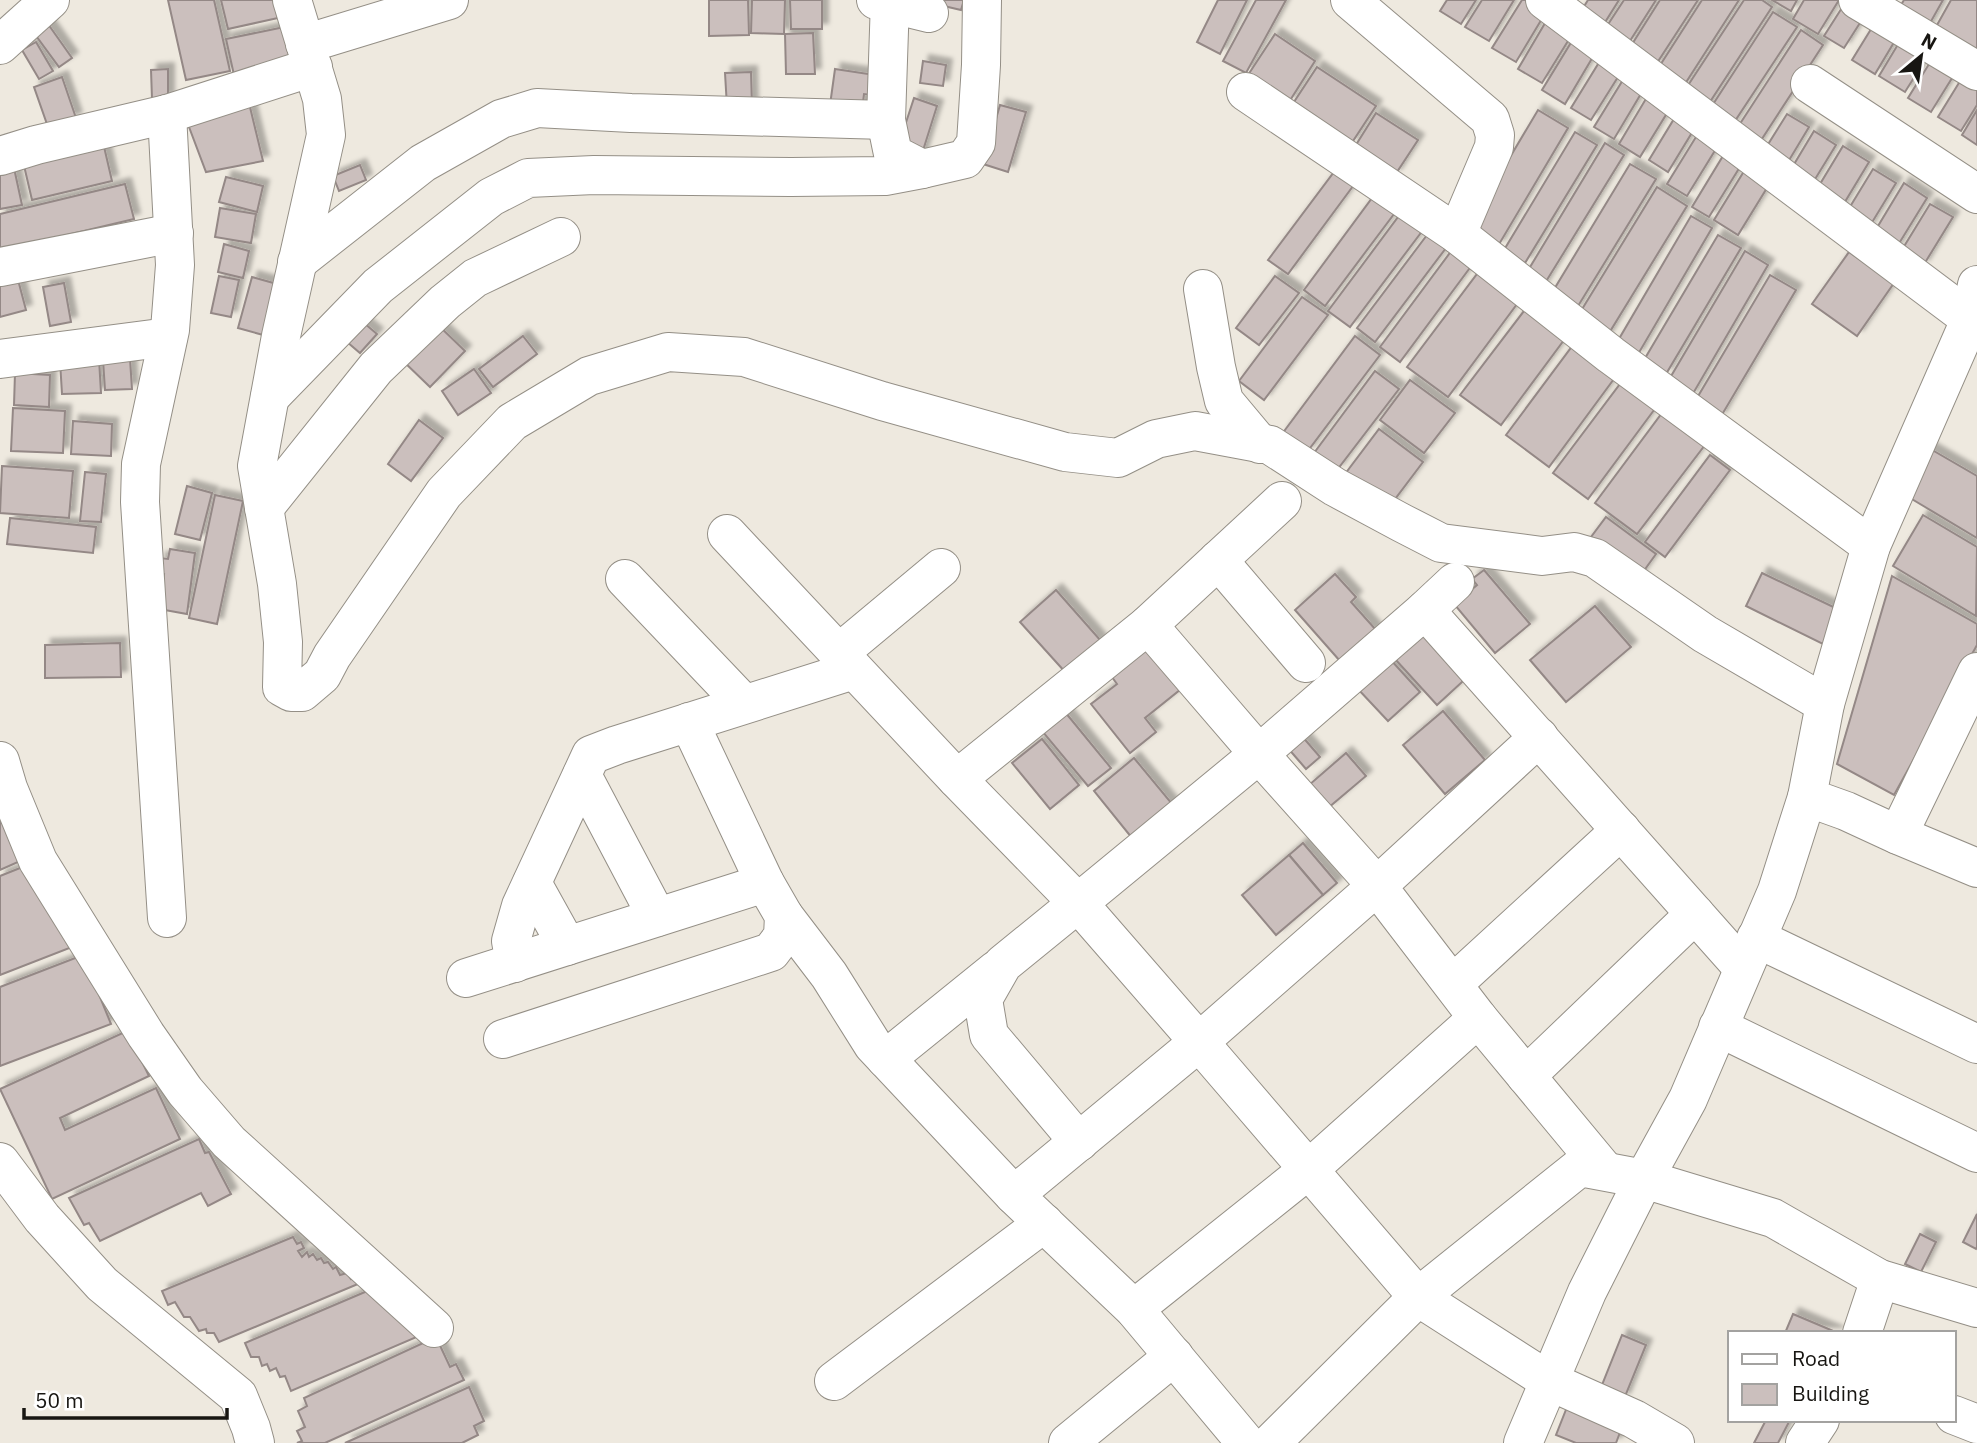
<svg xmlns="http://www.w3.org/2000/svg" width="1977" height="1443" viewBox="0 0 1977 1443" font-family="'IBM Plex Sans',sans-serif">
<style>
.building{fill:#cbbfbd;stroke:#948886;stroke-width:2;filter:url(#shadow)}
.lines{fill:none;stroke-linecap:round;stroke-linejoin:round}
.minor-casing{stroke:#948f86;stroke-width:40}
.minor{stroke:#fff;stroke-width:38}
</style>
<defs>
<filter id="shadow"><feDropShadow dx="6" dy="-6" stdDeviation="2" flood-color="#0004"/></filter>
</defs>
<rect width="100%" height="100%" fill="#eee9df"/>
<g class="building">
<path d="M168 0H214L230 71 186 80Z"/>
<path d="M221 0H274L278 18 228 29Z"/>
<path d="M709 0H748L749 35 709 36Z"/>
<path d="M752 0H785L784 34 751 33Z"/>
<path d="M790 0H822V29H791Z"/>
<path d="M932 0H964L961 10 931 3Z"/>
<path d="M1218 0H1247L1220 54 1197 42Z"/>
<path d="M1256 0H1286L1246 73 1223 61Z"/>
<path d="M1447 0H1476L1461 24 1440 11Z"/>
<path d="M1482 0H1514L1489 41 1465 27Z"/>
<path d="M1522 0H1538L1549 7 1516 62 1492 48Z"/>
<path d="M1588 0H1619L1602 27 1580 13Z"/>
<path d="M1624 0H1656L1628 44 1605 29Z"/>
<path d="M1660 0H1698L1655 66 1629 49Z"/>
<path d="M1702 0H1739L1683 87 1657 70Z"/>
<path d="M1744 0H1762L1772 7 1704 111 1681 96Z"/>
<path d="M1772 0H1797L1791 11Z"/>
<path d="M1804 0H1839L1818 34 1793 19Z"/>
<path d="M1904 0H1943L1925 32 1895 15Z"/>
<path d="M1951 0H1977V60L1932 34Z"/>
<path d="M1845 3 1865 15 1844 48 1824 36Z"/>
<path d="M1773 12 1797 27 1731 127 1708 112Z"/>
<path d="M1551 13 1576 28 1542 83 1518 69Z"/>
<path d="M1876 21 1899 34 1875 74 1852 60Z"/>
<path d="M48 24 72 58 59 67 34 33Z"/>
<path d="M294 25 301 60 234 75 226 39Z"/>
<path d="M1801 30 1823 45 1756 148 1734 133Z"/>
<path d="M813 33 815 74H786L785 34Z"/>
<path d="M1275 34 1315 61 1289 102 1248 75Z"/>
<path d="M1903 36 1930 52 1905 92 1879 76Z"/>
<path d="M1572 41 1594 55 1565 104 1542 90Z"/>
<path d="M36 42 53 71 39 79 22 50Z"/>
<path d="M1603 56 1623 69 1591 120 1571 108Z"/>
<path d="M1934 56 1957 70 1931 112 1908 98Z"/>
<path d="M923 61 946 65 943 86 920 83Z"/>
<path d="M1317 67 1376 106 1351 144 1292 105Z"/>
<path d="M168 69V99H152L151 70Z"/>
<path d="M835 69 875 75 872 95 864 94 862 110 830 105Z"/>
<path d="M751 72 752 106 727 107 725 73Z"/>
<path d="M1965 73 1977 80V105L1961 131 1938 117Z"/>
<path d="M1626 75 1645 87 1614 139 1594 127Z"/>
<path d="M62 77 76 118 48 127 34 87Z"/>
<path d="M1650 92 1672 105 1640 157 1619 144Z"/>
<path d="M914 98 937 106 920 160 896 153Z"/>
<path d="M249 103 263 161 206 172 186 119Z"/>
<path d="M1000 105 1026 112 1008 172 983 164Z"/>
<path d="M1538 110 1568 128 1498 246 1468 228Z"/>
<path d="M1977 110V145L1962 135Z"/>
<path d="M1376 113 1418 140 1395 175 1354 148Z"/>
<path d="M1677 114 1696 126 1668 172 1649 160Z"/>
<path d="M1787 114 1809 127 1785 167 1762 154Z"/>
<path d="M1814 131 1836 145 1809 189 1787 176Z"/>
<path d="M1575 132 1597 145 1525 263 1504 250Z"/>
<path d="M1699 132 1719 144 1687 196 1667 184Z"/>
<path d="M102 138 112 181 32 200 22 157Z"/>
<path d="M1605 143 1624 155 1542 288 1524 277Z"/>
<path d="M1843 146 1869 162 1840 210 1814 194Z"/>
<path d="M1726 151 1743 162 1709 217 1692 207Z"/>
<path d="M1340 164 1359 178 1288 274 1268 260Z"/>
<path d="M1630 164 1656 179 1575 311 1550 296Z"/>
<path d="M360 165 366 180 339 191 333 176Z"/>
<path d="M14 168 22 205 0 209V170Z"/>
<path d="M1746 168 1770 183 1738 235 1714 220Z"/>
<path d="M1873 169 1896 183 1868 229 1845 215Z"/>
<path d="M226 177 263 186 257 212 219 202Z"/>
<path d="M1904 183 1927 198 1895 250 1872 236Z"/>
<path d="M125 184 134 219 0 251V214Z"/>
<path d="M1657 187 1687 206 1606 338 1576 319Z"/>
<path d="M1375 194 1397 210 1325 306 1304 290Z"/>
<path d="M1930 204 1953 217 1923 266 1900 253Z"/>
<path d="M220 208 256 214 251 243 215 237Z"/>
<path d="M1404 209 1426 226 1350 327 1328 311Z"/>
<path d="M1691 216 1712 228 1637 356 1616 344Z"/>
<path d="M1430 231 1449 244 1375 342 1357 328Z"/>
<path d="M1718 235 1741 248 1666 374 1644 360Z"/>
<path d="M224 244 249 251 243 278 218 272Z"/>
<path d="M1452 250 1472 265 1400 362 1380 347Z"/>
<path d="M1745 251 1768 265 1691 397 1667 383Z"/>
<path d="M1849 252 1894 283 1857 336 1812 304Z"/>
<path d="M1480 270 1520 300 1448 397 1407 367Z"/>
<path d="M1770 275 1796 290 1720 418 1694 403Z"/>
<path d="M17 276 26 310 0 317V280Z"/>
<path d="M219 276 239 280 231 317 211 313Z"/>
<path d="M1275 276 1299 293 1259 345 1236 328Z"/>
<path d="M252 277 277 284 263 335 238 328Z"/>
<path d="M64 283 71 322 50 326 43 287Z"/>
<path d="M1302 297 1328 315 1264 400 1239 381Z"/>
<path d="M1527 307 1567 336 1501 425 1460 395Z"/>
<path d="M357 317 377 334 360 353 340 336Z"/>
<path d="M437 324 465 351 430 387 402 360Z"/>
<path d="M523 336 537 354 493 387 479 369Z"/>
<path d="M1355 336 1380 355 1307 452 1282 434Z"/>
<path d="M1579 337 1622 368 1549 467 1506 435Z"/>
<path d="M99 359 101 393 62 394 60 361Z"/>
<path d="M130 359 132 389 105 390 103 360Z"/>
<path d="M474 369 491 393 458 415 442 391Z"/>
<path d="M1375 371 1399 389 1337 470 1314 453Z"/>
<path d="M15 373 50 375 49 407 14 405Z"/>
<path d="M1410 380 1455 413 1424 453 1380 420Z"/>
<path d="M1623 380 1657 406 1588 499 1553 473Z"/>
<path d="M13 408 65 411 63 453 11 451Z"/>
<path d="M1662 413 1705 445 1637 534 1595 503Z"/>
<path d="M419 420 443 438 411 481 388 464Z"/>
<path d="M73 421 112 424 111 456 71 454Z"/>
<path d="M1379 429 1423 462 1389 507 1345 474Z"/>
<path d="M1927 447 1977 476V538L1900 492Z"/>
<path d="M1710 455 1730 470 1665 557 1645 542Z"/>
<path d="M2 466 73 471 69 518 0 513Z"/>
<path d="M85 472 106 474 101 522 80 521Z"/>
<path d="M187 486 212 493 200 540 175 534Z"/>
<path d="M215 495 243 501 217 624 189 618Z"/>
<path d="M1923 515 1977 547 1976 616 1893 566Z"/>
<path d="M1606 517 1656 554 1635 583 1585 545Z"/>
<path d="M10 518 96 527 93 553 7 544Z"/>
<path d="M170 549 195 553 187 614 159 609 164 574 158 573 160 558 168 559Z"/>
<path d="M1484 570 1530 624 1495 653 1454 604 1477 585 1472 579Z"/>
<path d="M1762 573 1846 613 1829 647 1746 606Z"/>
<path d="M1335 574 1356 597 1351 602 1376 630 1340 661 1295 610Z"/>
<path d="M1892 576 1977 624V645L1894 795 1837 764Z"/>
<path d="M1056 590 1101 641 1066 673 1020 622Z"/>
<path d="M1595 606 1631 647 1566 702 1530 660Z"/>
<path d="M1432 625 1474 671 1437 705 1395 659Z"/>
<path d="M1156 637 1191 681 1145 718 1156 732 1130 753 1091 704 1117 684 1109 673Z"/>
<path d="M120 643 121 677 45 678V645Z"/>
<path d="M1390 659 1420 692 1388 721 1357 688Z"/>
<path d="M1443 711 1485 760 1445 794 1403 745Z"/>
<path d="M1065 712 1111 768 1088 786 1042 731Z"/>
<path d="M1301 735 1320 757 1306 769 1287 747Z"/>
<path d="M1042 739 1079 785 1050 809 1012 763Z"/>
<path d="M1346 753 1366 776 1328 808 1309 785Z"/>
<path d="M1134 758 1173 805 1132 838 1094 791Z"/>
<path d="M0 802 27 858 0 870Z"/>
<path d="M1303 843 1337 883 1323 895 1289 855Z"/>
<path d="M1289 855 1323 895 1276 935 1242 895Z"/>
<path d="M30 864 72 947 0 975V876Z"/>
<path d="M83 955 111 1024 0 1066V987Z"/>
<path d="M127 1031 149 1076 60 1118 65 1130 156 1088 180 1139 52 1199 0 1089Z"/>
<path d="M199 1139 205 1153 209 1152 231 1194 208 1206 201 1193 100 1241 89 1223 84 1225 69 1198Z"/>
<path d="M1977 1214V1247L1976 1249 1963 1242Z"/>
<path d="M1920 1234 1936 1242 1921 1272 1905 1264Z"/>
<path d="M293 1237 297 1244 301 1242 304 1248 298 1251 302 1257 307 1252 309 1257 313 1254 317 1260 321 1258 324 1263 328 1262 333 1269 336 1267 340 1275 347 1273 351 1279 354 1277 358 1284 219 1342 214 1333H207L206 1329 199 1331 190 1317H184L175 1302 168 1305 162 1291Z"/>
<path d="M372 1289 419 1336 291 1391 285 1376 280 1377 276 1368 270 1371 267 1364 262 1366 259 1357H251L245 1343Z"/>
<path d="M1793 1314 1838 1333H1785Z"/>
<path d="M1622 1335 1646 1345 1624 1399 1600 1390Z"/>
<path d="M436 1337 450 1367 456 1364 464 1380 325 1443H297L302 1441 297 1431 305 1427 298 1411 307 1406 304 1398Z"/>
<path d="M469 1387 484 1421 474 1426 478 1435 462 1443H345Z"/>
<path d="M1571 1397 1625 1419 1616 1443H1576L1556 1435Z"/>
<path d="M1766 1420H1790L1778 1443H1754Z"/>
</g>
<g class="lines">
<defs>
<g id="minor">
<path d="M292 0 322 99 326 135 281 336 257 466 277 584 283 642 282 687 291 692H302L322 675 332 656 444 493 512 422 589 376 668 352 744 357 882 401 1065 452 1118 458 1156 439 1195 431 1270 445 1335 487 1402 523 1441 543 1542 556 1574 552 1595 558 1705 634 1825 704"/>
<path d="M876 0 929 13"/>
<path d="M890 0 886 120 893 154 922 169 965 159 976 143 981 65 982 0"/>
<path d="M1350 0 1490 119 1495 135 1494 147 1457 234"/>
<path d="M1545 0 1977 324"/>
<path d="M1858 0 1977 71"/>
<path d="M305 44 449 0"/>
<path d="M0 45 50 0"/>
<path d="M1810 84 1977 194"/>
<path d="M1246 92 1457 234 1611 355 1871 546"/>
<path d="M167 114 175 265 170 330 141 464 140 502 167 918"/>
<path d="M0 156 36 145 167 114 313 67"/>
<path d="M297 262 423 163 501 119 537 108 631 113 886 120"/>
<path d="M0 267 174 233"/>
<path d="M1977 285 1970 320 1871 546 1825 704 1807 797 1846 811 1898 835 1977 868"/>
<path d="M1203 289 1216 367 1224 401 1260 444"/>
<path d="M0 359 168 337"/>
<path d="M270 397 378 286 491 197 528 178 594 175 791 177 885 176 922 169"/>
<path d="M264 508 376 368 445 302 475 278 561 237"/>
<path d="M727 534 957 779"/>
<path d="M1218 560 1306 663"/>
<path d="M625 579 744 704"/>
<path d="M1425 610 1455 582"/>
<path d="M1148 625 1282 501"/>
<path d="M839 653 941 568"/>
<path d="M1539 737 1377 886 1478 1018 1605 1171"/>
<path d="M1259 754 1377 886 1199 1042 1078 903Z"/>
<path d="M0 761 8 788 38 861 146 1035 185 1091 229 1142 434 1328"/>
<path d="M582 775 657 917"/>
<path d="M1898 835 1977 672"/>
<path d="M532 883 567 946"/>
<path d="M784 916 829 975 873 1045 1014 1195"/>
<path d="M1756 938 1977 1044"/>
<path d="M515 963 511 941 521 906 591 755 617 745 854 670"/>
<path d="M466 978 765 883"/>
<path d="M1453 984 1621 830"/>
<path d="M1718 1027 1977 1153"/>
<path d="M503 1039 771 952 783 936 784 916 765 883 689 722"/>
<path d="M886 1059 996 970"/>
<path d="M1526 1076 1695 914"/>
<path d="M1079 1142 989 1035 983 999 1003 964 1078 903 957 779 1148 625 1259 754 1425 610 1743 968"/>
<path d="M0 1162 42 1218 102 1284 238 1396 251 1428 255 1443"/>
<path d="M1134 1309 1308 1170 1478 1018"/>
<path d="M1862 1333 1880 1279"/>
<path d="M834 1381 1044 1223"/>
<path d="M1954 1415 1977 1424"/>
<path d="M1068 1443 1174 1356"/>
<path d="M1246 1443 1134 1309 1014 1195 1199 1042 1418 1297 1549 1381 1634 1419 1675 1443"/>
<path d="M1271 1443 1418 1297 1580 1167 1644 1179 1773 1218 1880 1279 1977 1308"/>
<path d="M1523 1443 1587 1292 1644 1179 1688 1099 1777 891 1807 797"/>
<path d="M1805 1443 1820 1420"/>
</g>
</defs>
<use href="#minor" class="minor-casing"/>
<use href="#minor" class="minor"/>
</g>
<rect x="1728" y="1331" width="228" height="91" fill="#ffffff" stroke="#a3a2a0" stroke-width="2"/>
<rect x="1742" y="1354" width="35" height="10" fill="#ffffff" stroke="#a3a2a0" stroke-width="2"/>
<text x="1792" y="1366" font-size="21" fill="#181612">Road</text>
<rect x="1742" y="1384" width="35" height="21" fill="#cbbfbd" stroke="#a3a2a0" stroke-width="2"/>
<text x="1792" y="1401" font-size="21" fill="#181612">Building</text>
<g transform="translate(1921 56) rotate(29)" stroke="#ffffff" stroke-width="5" paint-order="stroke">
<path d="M0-5L12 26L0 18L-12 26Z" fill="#181612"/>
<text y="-10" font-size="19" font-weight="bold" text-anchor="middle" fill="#181612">N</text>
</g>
<path d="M24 1408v10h203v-10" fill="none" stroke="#181612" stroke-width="3.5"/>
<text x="35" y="1408" font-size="21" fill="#181612" stroke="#ffffff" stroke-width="5" paint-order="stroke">50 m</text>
</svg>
